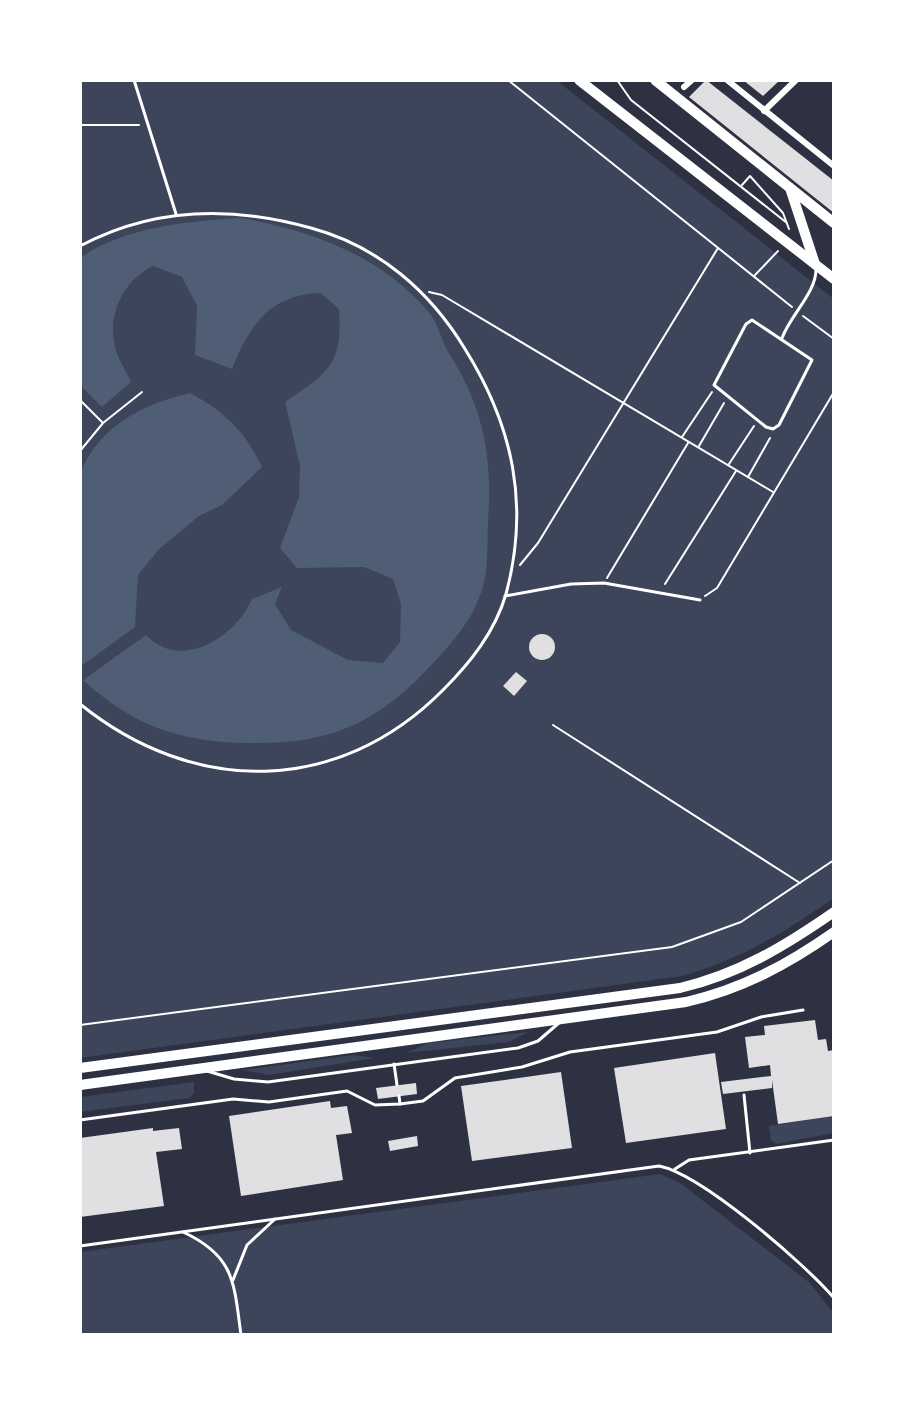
<svg xmlns="http://www.w3.org/2000/svg" width="914" height="1415" viewBox="0 0 914 1415" font-family="Barlow,sans-serif">
<style>
.green{fill:#3c4559}
.water{fill:#4f5d75}
.building{fill:#e0e0e3}
.lines{fill:none;stroke-linecap:round;stroke-linejoin:round}
.path{stroke:#fff;stroke-width:2}
.service{stroke:#fff;stroke-width:3}
.minor{stroke:#fff;stroke-width:6}
.primary{stroke:#fff;stroke-width:10}
</style>
<rect width="100%" height="100%" fill="#2d3142"/>
<g class="green">
<path d="M80 80H556L834 299V898C785 932 740 960 682 976L80 1058Z"/>
<path d="M528 1032 509 1042 406 1053 428 1043Z"/>
<path d="M353 1055 375 1058 269 1075 243 1070Z"/>
<path d="M194 1082V1093L189 1098 80 1112V1097Z"/>
<path d="M834 1116V1133L776 1144 771 1140 769 1126Z"/>
<path d="M660 1174 680 1183 810 1283 834 1314V1335H80V1252Z"/>
</g>
<g class="water">
<path d="M241 218C311 230 379 255 427 310 438 322 441 340 449 353 483 407 493 457 488 521 487 543 489 572 481 593 471 621 454 641 434 662 379 723 330 745 248 743 180 742 133 726 83 680L146 635C181 672 236 637 252 599L282 587 275 604 291 630 348 660 383 663 400 642 401 604 393 579 364 567 297 568 280 548 299 497 300 466 285 402C328 373 343 365 339 309L321 293C269 295 250 325 232 369L195 355 197 306 182 277 153 266C124 280 107 314 115 347 118 359 126 371 131 382L102 407 80 385V258C123 227 189 221 241 218Z"/>
<path d="M190 393C225 412 245 431 262 467L222 505 199 516 159 549 138 575 135 627 80 667V473C100 426 142 404 190 393Z"/>
</g>
<g class="building">
<path d="M706 80 834 181V213L689 97Z"/>
<path d="M743 80H780L763 96Z"/>
<circle cx="542" cy="647" r="13"/>
<path d="M516 672 527 681 514 696 503 686Z"/>
<path d="M815 1020 818 1040 826 1039 828 1051 834 1050V1116L778 1124 772 1080V1088L723 1094 721 1082 771 1076 770 1065 749 1068 745 1037 765 1035 764 1026Z"/>
<path d="M715 1053 726 1129 626 1143 614 1068Z"/>
<path d="M561 1072 572 1148 472 1161 461 1086Z"/>
<path d="M416 1083 417 1094 378 1099 376 1088Z"/>
<path d="M330 1101 331 1108 347 1106 352 1133 336 1135 343 1180 241 1196 229 1116Z"/>
<path d="M153 1128V1131L179 1128 182 1149 156 1152 164 1206 80 1217V1138Z"/>
<path d="M417 1136 418 1146 390 1151 388 1141Z"/>
</g>
<g class="lines">
<g class="path">
<path d="M508 80 792 307"/>
<path d="M617 80 631 100 787 223"/>
<path d="M80 125H139"/>
<path d="M742 185 750 176 783 213 789 229"/>
<path d="M755 275 778 251"/>
<path d="M429 292 442 295 773 492"/>
<path d="M803 316 834 339"/>
<path d="M80 400 102 422"/>
<path d="M682 437 712 392"/>
<path d="M699 446 724 403"/>
<path d="M80 451 103 423 142 392"/>
<path d="M729 464 754 426"/>
<path d="M748 477 770 438"/>
<path d="M520 565 538 543 718 248"/>
<path d="M607 578 688 443"/>
<path d="M665 584 736 471"/>
<path d="M705 596 717 588 834 392"/>
<path d="M553 725 800 883"/>
<path d="M80 1025 672 947 741 922 834 860"/>
</g>
<g class="service">
<path d="M134 80 176 214"/>
<path d="M80 246C153 207 233 206 311 228 378 246 430 291 465 349 513 426 530 505 506 594 495 632 470 663 443 690 338 796 194 796 80 704"/>
<path d="M752 320 812 360 779 425 773 429 766 427 714 385 746 324Z"/>
<path d="M782 338C791 314 817 292 816 268"/>
<path d="M505 596 571 584 604 583 700 600"/>
<path d="M394 1064 397 1085"/>
<path d="M207 1071 234 1079 268 1082 518 1048 538 1041 560 1022"/>
<path d="M744 1095 750 1153"/>
<path d="M400 1104 423 1101 455 1078 522 1067 570 1052 717 1032 761 1017 803 1010"/>
<path d="M80 1120 233 1099 269 1102 347 1091 375 1105 400 1104 399 1096"/>
<path d="M675 1169 689 1160 834 1140"/>
<path d="M183 1232C235 1256 234 1283 241 1335"/>
<path d="M80 1246 659 1166C701 1174 804 1263 834 1298"/>
<path d="M233 1280 247 1245 275 1219"/>
</g>
<g class="minor">
<path d="M727 80 834 166"/>
<path d="M684 87 692 80"/>
<path d="M764 111 796 80"/>
</g>
<g class="primary">
<path d="M579 80 834 279"/>
<path d="M655 80 834 223"/>
<path d="M790 188 815 264"/>
<path d="M80 1068 680 988C739 974 785 946 834 912"/>
<path d="M80 1085 686 1002C742 989 787 965 834 932"/>
</g>
</g>
<rect width="914" height="1415" fill="none" stroke="#ffffff" stroke-width="164"/>
</svg>
